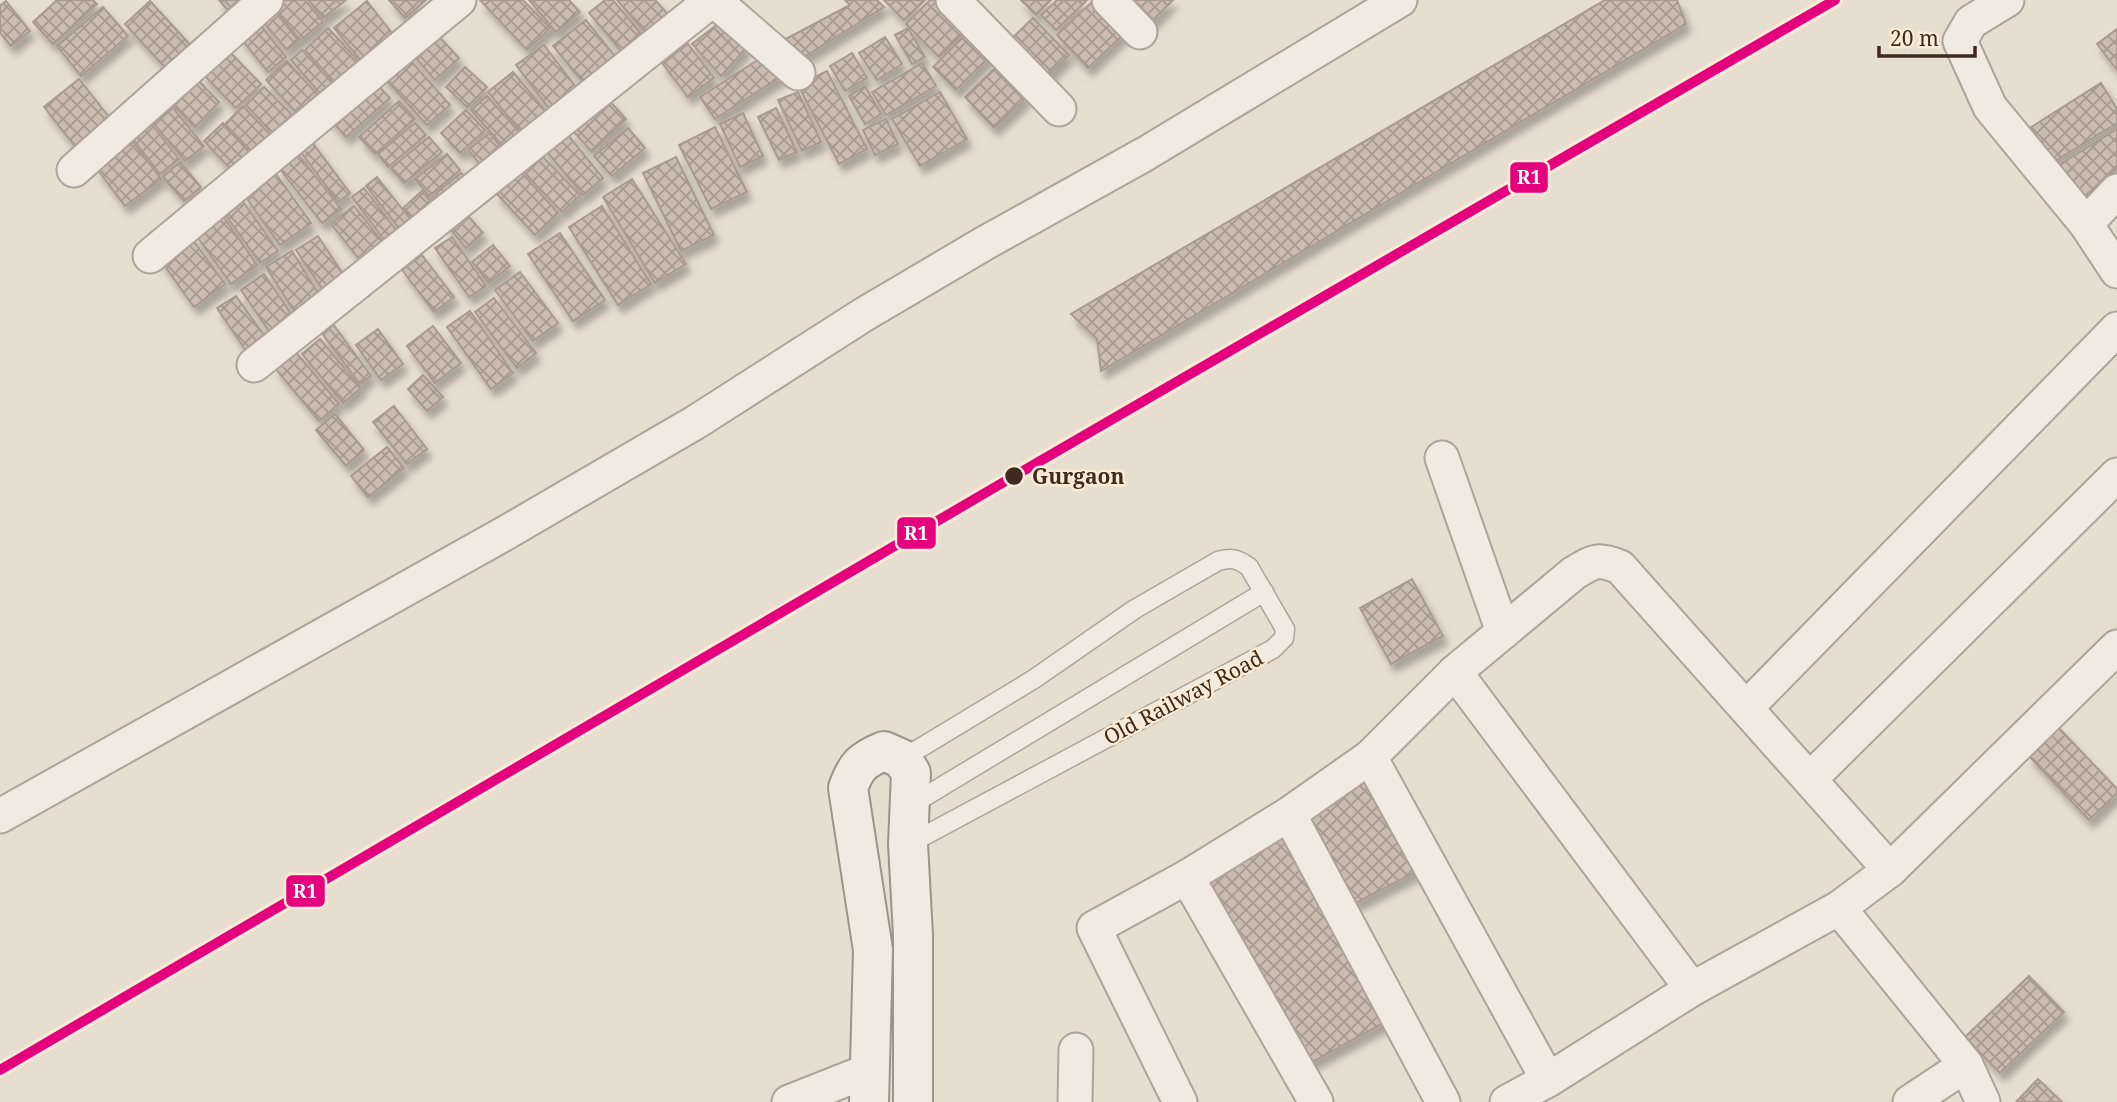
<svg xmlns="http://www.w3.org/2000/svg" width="2117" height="1102" viewBox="0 0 2117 1102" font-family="'Noto Serif',serif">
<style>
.building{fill:url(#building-cross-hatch);stroke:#a9998e;stroke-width:2;filter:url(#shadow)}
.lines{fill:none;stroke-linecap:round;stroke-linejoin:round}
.lane-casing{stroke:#ada398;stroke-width:21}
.street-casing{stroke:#ada398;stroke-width:37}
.secondary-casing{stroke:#9d9388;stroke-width:42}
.lane{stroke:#f0eae1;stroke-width:18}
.street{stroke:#f0eae1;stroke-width:33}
.secondary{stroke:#f0eae1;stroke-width:38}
.rail-1-casing{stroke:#f9ebd5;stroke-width:16}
.rail-1{stroke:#e5007d;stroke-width:10}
.stop-dot{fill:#3e2a1e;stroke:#f9ebd5;stroke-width:2.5}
.labels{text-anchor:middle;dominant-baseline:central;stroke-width:5;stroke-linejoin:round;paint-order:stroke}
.stop-label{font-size:21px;font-weight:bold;fill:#3e2a1e;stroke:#f9ebd5;text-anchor:start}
.street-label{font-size:21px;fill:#3e2a1e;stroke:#f9ebd5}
.line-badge{stroke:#f9ebd5;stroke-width:2.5}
.badge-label{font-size:19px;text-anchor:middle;font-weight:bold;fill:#fff}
</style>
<defs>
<pattern id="building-cross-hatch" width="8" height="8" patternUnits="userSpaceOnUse" patternTransform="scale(1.75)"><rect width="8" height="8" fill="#ccbcb0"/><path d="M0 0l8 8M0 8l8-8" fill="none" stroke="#a7998f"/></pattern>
<filter id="shadow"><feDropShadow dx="4.5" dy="8" stdDeviation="3.5" flood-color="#0004"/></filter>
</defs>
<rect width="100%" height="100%" fill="#e8ded0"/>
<g class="building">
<path d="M57 0H93L97 4 53 44 33 22Z"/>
<path d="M219 0H247L238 22Z"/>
<path d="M278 0H305L323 22 300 40 272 5Z"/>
<path d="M308 0H346L323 18Z"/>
<path d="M389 0H426L405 18Z"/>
<path d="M480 0H523L550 28 527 50Z"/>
<path d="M529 0H569L580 12 556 32Z"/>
<path d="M605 0H613L647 41 627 58 589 13Z"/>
<path d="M617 0H655L674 21 652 40Z"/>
<path d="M845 0H877L884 7 796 62 778 43 850 5Z"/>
<path d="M884 0H925L904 20Z"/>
<path d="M930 0H938L967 29 939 57 906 24Z"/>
<path d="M1021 0H1051L1036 15Z"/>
<path d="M1057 0H1087L1056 30 1041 15Z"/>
<path d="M1094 0 1129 29 1088 68 1057 35Z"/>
<path d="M1122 0H1173L1148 25Z"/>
<path d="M1605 0H1677L1686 24 1101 371 1097 339 1071 314Z"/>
<path d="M6 1 30 31 11 46 0 33V6Z"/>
<path d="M150 1 195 50 170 73 125 24Z"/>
<path d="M367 1 398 41 366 67 334 28Z"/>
<path d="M103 7 128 36 81 76 57 46Z"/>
<path d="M272 8 298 40 287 50 260 18Z"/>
<path d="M1033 18 1069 55 1042 81 1006 44Z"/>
<path d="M586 20 622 65 590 91 553 46Z"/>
<path d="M257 21 286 57 268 72 239 36Z"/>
<path d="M719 23 747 47 721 76 692 44Z"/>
<path d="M328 28 362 65 339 87 305 50Z"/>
<path d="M908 28 925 57 912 64 895 35Z"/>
<path d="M432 29 459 58 435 80 409 50Z"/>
<path d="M2117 29V70L2097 44Z"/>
<path d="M968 32 991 55 956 90 933 67Z"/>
<path d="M885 37 902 64 877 80 859 53Z"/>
<path d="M688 44 714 78 688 97 662 63Z"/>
<path d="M544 45 582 95 554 115 516 65Z"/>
<path d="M227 49 261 84 236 108 202 73Z"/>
<path d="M302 50 335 86 323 97 291 60Z"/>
<path d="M402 51 450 105 427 125 379 72Z"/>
<path d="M770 52 785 74 715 119 700 97Z"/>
<path d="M852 53 867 78 845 91 830 66Z"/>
<path d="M287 61 324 102 304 121 266 80Z"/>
<path d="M922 63 936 86 886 115 872 92Z"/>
<path d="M997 66 1027 97 994 128 965 97Z"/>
<path d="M465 67 487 87 467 107 446 87Z"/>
<path d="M827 71 867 149 839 164 798 85Z"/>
<path d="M513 72 554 121 529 142 488 92Z"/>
<path d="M194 76 219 102 195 127 169 101Z"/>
<path d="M370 77 390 98 346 137 327 116Z"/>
<path d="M79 79 117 127 82 155 44 107Z"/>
<path d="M2101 83 2117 109V123L2050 164 2028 129Z"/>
<path d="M865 86 881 114 865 124 849 96Z"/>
<path d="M264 87 297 120 278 139 246 105Z"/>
<path d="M798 92 821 142 802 151 778 100Z"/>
<path d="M940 92 967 139 920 166 892 119Z"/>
<path d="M487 96 525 139 509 153 471 110Z"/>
<path d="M608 99 626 119 592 152 573 131Z"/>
<path d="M399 101 415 119 375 154 359 137Z"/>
<path d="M243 106 277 142 259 159 225 124Z"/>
<path d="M173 108 204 146 185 161 154 124Z"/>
<path d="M776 108 797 152 779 160 758 117Z"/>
<path d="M466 110 485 130 460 153 441 133Z"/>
<path d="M743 113 763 156 740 167 720 124Z"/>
<path d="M886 119 898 144 875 155 863 130Z"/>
<path d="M223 123 258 162 239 178 204 141Z"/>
<path d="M415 123 426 135 388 167 378 154Z"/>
<path d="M152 125 179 159 160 174 133 139Z"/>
<path d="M715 127 747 192 711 209 679 145Z"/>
<path d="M628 128 645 148 612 176 594 156Z"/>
<path d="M563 129 603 178 583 195 542 146Z"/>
<path d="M2117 129V168L2074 206 2051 170Z"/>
<path d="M490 133 509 158 489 175 468 150Z"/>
<path d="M306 134 350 193 338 202 294 143Z"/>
<path d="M429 137 442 152 404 183 391 168Z"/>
<path d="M133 142 161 179 125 206 97 169Z"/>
<path d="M538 152 580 195 562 212 521 169Z"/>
<path d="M298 154 341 209 322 223 279 168Z"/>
<path d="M447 154 460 170 429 196 415 179Z"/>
<path d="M676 157 714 235 681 251 643 173Z"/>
<path d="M180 162 201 187 184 201 163 177Z"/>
<path d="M520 171 558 213 535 235 496 193Z"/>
<path d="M461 173 474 188 449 209 436 193Z"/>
<path d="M276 174 311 223 280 245 245 196Z"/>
<path d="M377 177 418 229 407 238 366 186Z"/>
<path d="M632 179 686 264 655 283 603 197Z"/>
<path d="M364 188 403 239 391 249 352 197Z"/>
<path d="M422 191 440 213 421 230 403 208Z"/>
<path d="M242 200 278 251 260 263 224 213Z"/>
<path d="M354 206 390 251 367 269 331 224Z"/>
<path d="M602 206 651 284 618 305 569 227Z"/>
<path d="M462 209 483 233 466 248 445 223Z"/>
<path d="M223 216 257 265 231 284 196 235Z"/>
<path d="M560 233 605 300 573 321 528 254Z"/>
<path d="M190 236 225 284 194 307 159 258Z"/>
<path d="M318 236 350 285 329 299 296 250Z"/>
<path d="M452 237 486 286 469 297 435 248Z"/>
<path d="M493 245 510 266 489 283 472 262Z"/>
<path d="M292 251 321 298 296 314 266 267Z"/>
<path d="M422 255 454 297 434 312 402 270Z"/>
<path d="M520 272 558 323 533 341 495 290Z"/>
<path d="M264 274 296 321 273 337 241 290Z"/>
<path d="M236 296 266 338 246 351 217 308Z"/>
<path d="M494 298 536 353 517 368 475 312Z"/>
<path d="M470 311 513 373 491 389 447 327Z"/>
<path d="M333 324 371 376 360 384 321 332Z"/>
<path d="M433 326 461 363 435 383 407 346Z"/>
<path d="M378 329 403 364 381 380 356 345Z"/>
<path d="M320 339 361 388 343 403 302 354Z"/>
<path d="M295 351 339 404 319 421 275 368Z"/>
<path d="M423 375 443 397 427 411 408 389Z"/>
<path d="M394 406 427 449 407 464 373 422Z"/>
<path d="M335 414 364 450 346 466 316 430Z"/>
<path d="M387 447 404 468 368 497 351 476Z"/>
<path d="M1412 579 1443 636 1391 664 1360 608Z"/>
<path d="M2059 728 2117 789V793L2089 820 2029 756Z"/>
<path d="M1373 774 1423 868 1354 904 1305 810Z"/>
<path d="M1284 836 1387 1021 1307 1065 1204 880Z"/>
<path d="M2029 976 2064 1012 2000 1073 1965 1037Z"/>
<path d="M2038 1079 2062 1102H2016Z"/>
</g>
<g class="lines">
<defs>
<g id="lane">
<path d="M902 759 1034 679 1135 609 1218 561C1232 557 1238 559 1249 567L1285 629 1284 638 1273 649 909 844"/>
<path d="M911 805 1264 592"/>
</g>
<g id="street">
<path d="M714 0 798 73"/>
<path d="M953 0 1059 109"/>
<path d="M1109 0 1140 32"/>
<path d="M2007 0 1971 22 1960 41 1990 107 2086 224 2117 271"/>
<path d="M74 170 266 0"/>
<path d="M2086 224 2117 191"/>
<path d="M150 256 459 0"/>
<path d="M254 365 712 0"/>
<path d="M1442 458 1503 632"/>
<path d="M1455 672 1692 989"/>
<path d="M1746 708 2117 329"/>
<path d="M1370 757 1548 1080"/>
<path d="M1810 779 2117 475"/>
<path d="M1289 814 1443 1102"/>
<path d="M0 816 502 535 696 422 863 315 985 243 1145 154 1400 0"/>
<path d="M1187 877 1316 1102"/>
<path d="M1839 908 1966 1065 1983 1102"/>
<path d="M789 1102 870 1070"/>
<path d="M1075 1102 1076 1050"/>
<path d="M1180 1102 1094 928 1187 877 1289 814 1370 757 1455 672 1574 573C1594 561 1597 558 1620 567L1890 870"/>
<path d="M1507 1102 1548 1080 1692 989 1839 908 1890 870 2117 647"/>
<path d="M1910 1102 1966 1065"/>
</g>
<path id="secondary" d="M869 1102 873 950 848 788C856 766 862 760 884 751L902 759 911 773 908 844 913 935V1102"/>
</defs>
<use href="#lane" class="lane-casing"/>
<use href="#street" class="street-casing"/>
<use href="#secondary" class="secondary-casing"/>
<use href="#lane" class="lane"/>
<use href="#street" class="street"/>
<use href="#secondary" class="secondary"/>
<defs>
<path id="rail-1" d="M0 1070 997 486 1835 0"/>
</defs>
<use href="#rail-1" class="rail-1-casing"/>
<use href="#rail-1" class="rail-1"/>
</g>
<circle class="stop-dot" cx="1014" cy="476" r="10"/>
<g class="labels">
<g class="stop-label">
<text x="1032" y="476">Gurgaon</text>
</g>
<g class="street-label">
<text transform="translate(1183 697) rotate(-28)">Old Railway Road</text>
</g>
</g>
<g class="line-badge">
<rect x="1509" y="161" width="40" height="33" rx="7" fill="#e5007d"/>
<rect x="896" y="516" width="41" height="34" rx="7" fill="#e5007d"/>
<rect x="285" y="874" width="41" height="34" rx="7" fill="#e5007d"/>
</g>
<g class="badge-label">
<text x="1529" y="184">R1</text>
<text x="916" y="540">R1</text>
<text x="305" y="898">R1</text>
</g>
<path d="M1879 46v10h96v-10" fill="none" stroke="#3e2a1e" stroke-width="3.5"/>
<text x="1890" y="46" font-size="21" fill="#3e2a1e" stroke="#f9ebd5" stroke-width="5" paint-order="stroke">20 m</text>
</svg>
